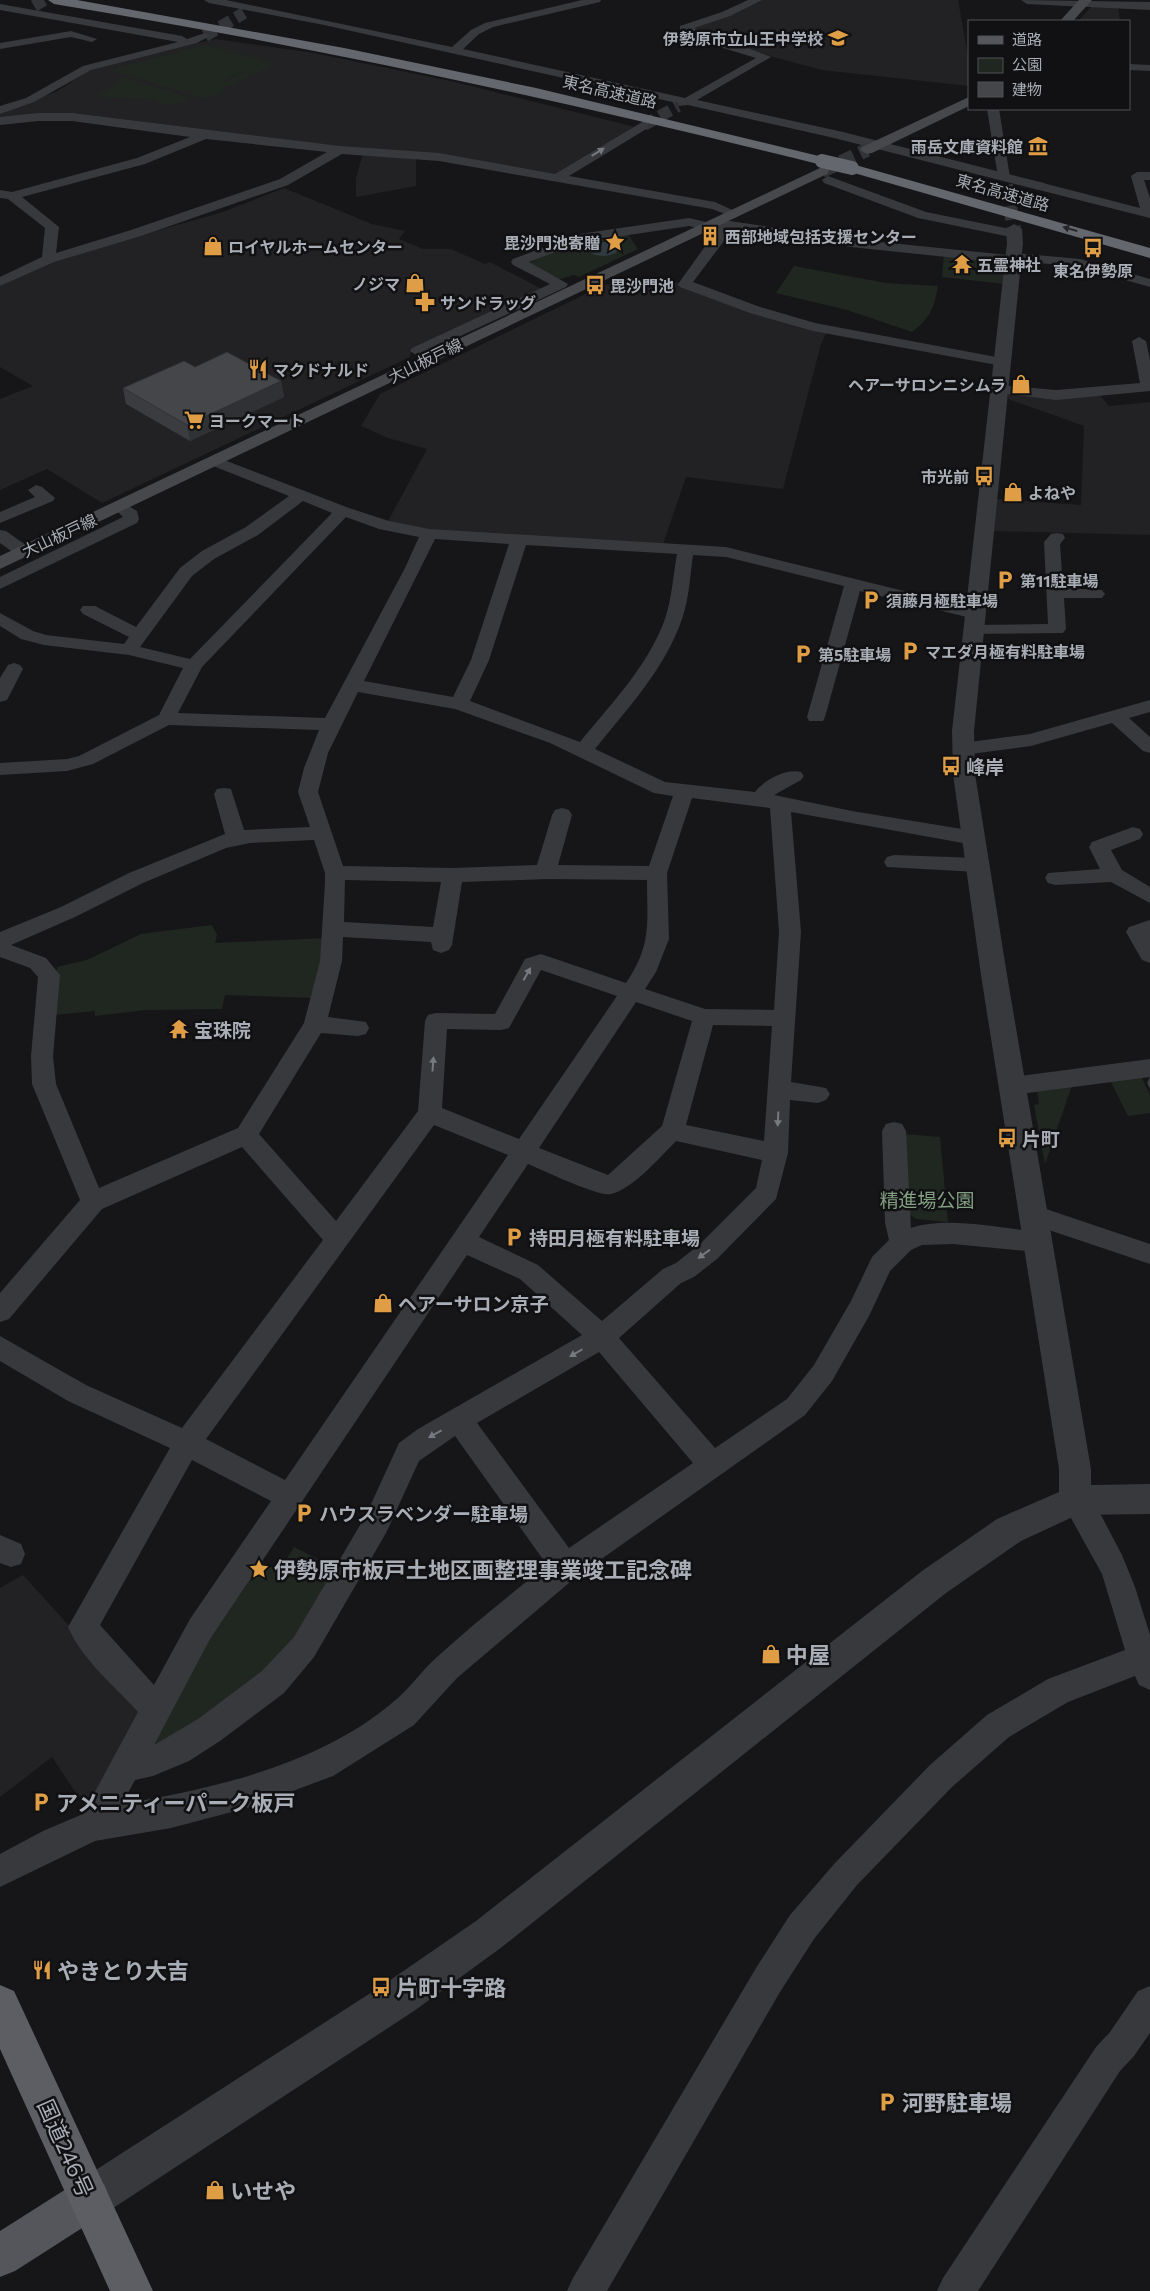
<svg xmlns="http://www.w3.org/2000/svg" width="1150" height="2291" viewBox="0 0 1150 2291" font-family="Commissioner,'Noto Sans JP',sans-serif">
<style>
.built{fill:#222224}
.green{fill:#202721}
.water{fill:#303a3f}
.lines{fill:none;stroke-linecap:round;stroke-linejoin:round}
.minor-tunnel{stroke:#333438;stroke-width:12;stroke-dasharray:12 6;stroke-linecap:butt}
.tertiary-tunnel{stroke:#333438;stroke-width:14;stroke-dasharray:14 7;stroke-linecap:butt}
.secondary-tunnel{stroke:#333438;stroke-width:14;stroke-dasharray:14 7;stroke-linecap:butt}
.minor{fill:#37393c;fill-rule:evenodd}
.tertiary{fill:#37393c;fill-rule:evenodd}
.secondary{fill:#46484c;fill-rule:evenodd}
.primary{fill:#54565b;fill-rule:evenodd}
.trunk{fill:#5c5e64;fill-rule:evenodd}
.motorway{fill:#64676d;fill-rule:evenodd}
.motorway-bridge{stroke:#64676d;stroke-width:14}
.wall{fill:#3b3c40}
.shaded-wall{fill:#303134}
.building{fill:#45464a;stroke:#303134}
.oneway{fill:#76797f}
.oneway2{fill:#26262a}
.labels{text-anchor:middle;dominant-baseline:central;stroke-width:5;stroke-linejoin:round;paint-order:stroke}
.far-poi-label{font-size:16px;font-weight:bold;fill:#a9aeb6;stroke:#111113;text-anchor:start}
.far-street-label{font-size:16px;fill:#a9aeb6;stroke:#111113}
.poi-label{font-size:19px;font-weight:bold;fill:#a9aeb6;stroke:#111113;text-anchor:start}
.park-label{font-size:19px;fill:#839f82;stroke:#111113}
.near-poi-label{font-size:22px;font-weight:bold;fill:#a9aeb6;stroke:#111113;text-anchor:start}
.near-street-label{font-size:22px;fill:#a9aeb6;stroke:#111113}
</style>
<rect width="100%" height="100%" fill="#161618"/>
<g class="built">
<path d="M761 0H958L969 61V86L822 70 732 46 690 29Z"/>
<path d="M1098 5 1118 6 1120 21H1078L1091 7Z"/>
<path d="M215 39 314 53 455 82 635 127 558 175 74 115 0 119V111L58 91 89 70 110 63Z"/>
<path d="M363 153 416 156V186L356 197V178Z"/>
<path d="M284 188 372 224 405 231 399 239 423 249H451L485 264 490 262 542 289 411 351 410 357 102 503 47 469 0 490V399L33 386 0 367V286L50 261 223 212Z"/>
<path d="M656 280 681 283 827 332 821 344 783 489 686 477 663 544 432 531 387 523 427 449 388 438 361 426 380 394 604 285Z"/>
<path d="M1008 392 1099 394 1109 406 1150 402V535L992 531 996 499 1081 505 1084 426 1008 399Z"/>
<path d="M23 1575 140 1704 141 1716 108 1776 86 1808 52 1757 0 1797V1588Z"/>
</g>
<g class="green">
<path d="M206 45 268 61 233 75 219 86 221 87 220 86C235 77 259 59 277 63L232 85 224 87 227 89 217 96 203 98 110 70Z"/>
<path d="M122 77 188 97 186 102 158 105 156 104 160 101 156 100 110 98 98 94 111 88Z"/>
<path d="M627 233 638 249 579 277 574 275 557 280 527 264 574 242Z"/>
<path d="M944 254 1004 260V284L942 277Z"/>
<path d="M794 266 886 283 938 286C934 309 930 318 912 332L847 310 776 293Z"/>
<path d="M212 925 217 935 215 943 327 938 316 998 225 995 222 1009 146 1010 95 1016V1011L54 1015 57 967 87 960 141 934Z"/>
<path d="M1141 1076 1150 1095V1113L1128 1116 1110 1080Z"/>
<path d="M1072 1085 1045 1164 1034 1105 1039 1104 1037 1089Z"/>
<path d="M904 1134 940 1137 948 1222 916 1219 907 1212Z"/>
<path d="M294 1547 342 1571 269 1675 160 1751 152 1745 215 1624 258 1560 279 1571Z"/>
</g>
<path class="water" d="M604 242 614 243 618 248 616 253C606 257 598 257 589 252L587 249 594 243Z"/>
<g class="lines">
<g class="minor-tunnel">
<path d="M34 6 44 0"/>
<path d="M205 36 244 13"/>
<path d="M644 125 678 106"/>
</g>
<path class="tertiary-tunnel" d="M1006 185 1014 229"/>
<path class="secondary-tunnel" d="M822 171 867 150"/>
<g class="minor">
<path d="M204 0H226L452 47 471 30 485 23 582 0H601L600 2 493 27 479 34 463 49 685 98 756 58 723 48 680 30V26L722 12 748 0H762L730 16 694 28 771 57 697 100 843 132 849 136 843 140 688 105 678 106 677 103 324 25 209 3Z"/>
<path d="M0 4 182 36 187 39 205 33 210 36 197 43 91 70 34 102 0 114V106L26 98 83 66 178 42 0 10Z"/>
<path d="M71 31 97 39 92 42 71 37 0 49V43Z"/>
<path d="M1129 64 1150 65V71L1129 70Z"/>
<path d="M987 109H999L1010 177 1008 180 1004 181 998 177Z"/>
<path d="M38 113H72L340 146 439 153 555 174 644 121 648 122V128L569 176 715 202 739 213 733 217 712 209 439 161 342 154 288 185 141 236 54 262 0 286V277L42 257 45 228 8 199 0 198V190L12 192 137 158 190 137 72 121H38L0 125V117ZM206 139 327 152 280 179 131 230 56 253 59 227 22 197 145 164Z"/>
<path d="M1137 172H1150V180H1144L1150 198V218L1035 189 1033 186 1039 182 1140 208 1131 176Z"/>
<path d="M828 176 926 212 1015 230 1022 234 1015 238 918 218 824 183 822 180Z"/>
<path d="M689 218 710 223 716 219 851 239 1008 255 1014 253 1080 259 1150 279V287L1079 267 1019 261 1013 264 851 247 733 229 693 282 760 307 815 323 1007 359 1009 362 1002 366 813 331 750 313 680 287 678 284 719 227 713 226 706 230 689 226 582 242 529 262 568 284 566 287 428 351 437 358 435 361H425L410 351 412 348 550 284 513 265 511 262 513 259 579 234Z"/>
<path d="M1139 337 1146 341 1150 360V391L1056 400 999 393 992 389 999 385 1056 390 1140 383 1132 341Z"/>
<path d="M214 456 349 508 389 521 429 529 726 547 981 610 984 614 981 618 975 619 860 591 825 717 823 721H809L807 717 844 586 726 557 693 555C690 576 689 599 682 619 665 669 627 709 595 749L665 782 755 792C764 780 786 768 801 772L804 776 801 780 774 795 852 811 974 831 981 833 984 838 981 843 974 845 791 812 801 932 791 1082 826 1088 830 1094 826 1100 818 1103 790 1100 788 1153 776 1199 717 1259 694 1277 681 1283 619 1338 715 1448 787 1399 814 1365 851 1301 872 1257 889 1240 885 1223 882 1131 886 1124 894 1122 902 1124 906 1131 911 1228C945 1216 1001 1228 1037 1232L1046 1235 1049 1242 1046 1249 1037 1252 953 1244 922 1245 911 1250 890 1271 869 1316 832 1381 805 1415 576 1577 457 1678 414 1725 333 1776 247 1808 171 1828 95 1841 0 1887V1854L43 1831 83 1814 138 1712C115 1686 82 1660 68 1627L170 1448 68 1401 0 1361V1336L86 1385 182 1428 323 1240 242 1147 102 1209 9 1319 0 1322V1293L80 1200 32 1084 31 1056 38 977 30 968 0 957V932L61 907 129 873 225 834 214 794 217 789 224 788 231 789 244 830 310 827 298 792 304 768 319 730 169 725 93 764 67 771 0 775V763L67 759 79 756 159 715 183 668 129 655 44 645 21 639 0 626V613L33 631 46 635 124 644 129 637 83 614 80 610 83 606H95L136 627 180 568 202 551 246 527 289 496 208 464 206 461ZM303 501 332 513 190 659 140 647 192 576 214 559 258 535ZM346 517 379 529 419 537 405 568 325 718 178 713 202 667ZM435 539 509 544 471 660 453 697 364 681ZM526 545 677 554C673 576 672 598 665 619 648 666 611 704 580 742L470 701 489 660ZM358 692 455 709 550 743 654 793 673 796 649 866 558 865 572 815 569 810 562 808 555 810 552 815 537 865 453 868 343 866 318 792 328 753ZM692 798 770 808 779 932 774 1010 705 1009 645 989 656 972 669 939 667 873ZM314 840 325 873V883L320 961 304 1023 238 1128 99 1188 56 1084 53 1056 60 975 46 958 11 945 75 917 143 883 226 848 250 843ZM548 879 647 880C647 923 652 945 626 983L541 954 525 959 495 1014 436 1013 428 1015 425 1021 418 1111 336 1221 259 1134 321 1033 358 1036 366 1034 369 1028 366 1022 328 1017 342 961 343 937 431 942 433 950 441 953 449 950 452 945 462 882ZM345 880 441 882 433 927 344 922ZM541 970 617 996 519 1139 442 1108 447 1029 501 1030 509 1028ZM636 1002 692 1021 662 1126 608 1175 539 1148ZM713 1025 772 1026 764 1141 686 1125ZM434 1125 508 1155 285 1480 206 1439ZM676 1141 762 1160 756 1188 699 1245 676 1263 663 1269 602 1321 538 1265 479 1237 528 1164C543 1170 598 1197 611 1194 633 1189 660 1157 676 1141ZM467 1255 520 1279 582 1335 418 1429 399 1443 366 1515 294 1637 262 1671 198 1719 154 1745 210 1639ZM599 1352 693 1463 569 1548 477 1423ZM455 1436 547 1565C510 1595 472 1625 437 1657 421 1671 409 1690 392 1703 320 1764 213 1789 122 1804L135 1780 153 1776 189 1761 220 1741 284 1693 314 1657 386 1533 419 1461ZM192 1460 271 1501 190 1619 154 1685 100 1625Z"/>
<path d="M36 485 42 487 55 498 53 501 0 523V512L35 497 28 490Z"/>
<path d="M120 501 137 511 139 519 137 523 0 589V577L123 517 112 506Z"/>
<path d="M0 530 6 531 30 548 32 552 30 556H18L0 543Z"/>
<path d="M1057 533 1063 534 1065 538 1060 544 1063 588 1102 590 1105 594 1102 598H1064L1066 629 1063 633 967 634 964 630 967 626 973 625 1048 624 1044 542 1051 534Z"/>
<path d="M14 663 20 665 23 669 7 700 0 702V678L8 665Z"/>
<path d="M1150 700V712L1129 718 1150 737V753L1143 751 1112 723 1031 746 963 755 956 753 953 749 956 745 963 743 1030 734Z"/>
<path d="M1133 827 1140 829 1143 834 1140 839 1111 850 1122 870 1150 887V903L1111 882 1055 885 1048 883 1045 878 1048 873 1100 869 1089 847 1092 842Z"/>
<path d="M894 855 977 858 984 860 987 865 984 870 977 872 887 867 884 862 887 857Z"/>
<path d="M1150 920V963L1142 960 1126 932 1129 927Z"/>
<path d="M1150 1059V1077L1012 1095 1004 1092 1000 1086 1004 1080 1012 1077Z"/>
<path d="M1034 1205 1150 1244V1264L1025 1222 1022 1215 1025 1208Z"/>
<path d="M1075 1487 1085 1491 1102 1517 1122 1555 1135 1587 1150 1635V1690L1139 1685 1135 1676 1068 1702 1009 1737 952 1787 857 1885 814 1939 780 1992 607 2291H567L573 2278 756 1968 790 1915 835 1863 930 1765 987 1715 1048 1679 1125 1650 1102 1574 1061 1500 1065 1491Z"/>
<path d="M0 1535 21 1544 25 1554 21 1564 11 1567 0 1563Z"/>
<path d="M1150 1986V2033L1134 2056 1120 2071 978 2291H937L943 2278 1096 2047 1110 2032 1138 1991Z"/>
</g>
<g class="tertiary">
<path d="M1021 0 1150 2V10L1027 4Z"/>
<path d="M843 132 1044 183 1046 186 1039 190 838 139 836 136Z"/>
<path d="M1014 224 1022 229 1023 243 974 731 975 774 1007 975 1091 1469V1485L1150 1484V1514L1077 1515 1021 1541 946 1593 502 1947 414 2011 104 2214 89 2220 74 2214 68 2199 74 2184 386 1983 476 1921 922 1571 997 1519 1059 1492V1469L981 975 953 774 952 731 1007 243 1006 229Z"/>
</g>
<g class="secondary">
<path d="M1079 0H1092L1073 21H1060Z"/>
<path d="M969 97V106L872 153 867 154 860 150 862 147Z"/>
<path d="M822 167 827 168 829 171 827 174 0 569V556Z"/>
</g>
<path class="primary" d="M89 2178 104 2184 110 2199 104 2214 15 2271 0 2277V2231L74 2184Z"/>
<path class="trunk" d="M0 1985 14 1991 153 2291H110L0 2049Z"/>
<g class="motorway">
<path d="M48 0H77L344 48 536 88 827 158 829 161 822 165C568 102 313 46 54 4Z"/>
<path d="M852 164 1150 248V258L847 171 845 168Z"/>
</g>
<path class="motorway-bridge" d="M822 161 852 168"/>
</g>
<g class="wall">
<path d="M195 367 281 381 284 397 190 441 126 404 123 388Z"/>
<path d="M1150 1077V1089L1147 1083Z"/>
</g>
<path class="shaded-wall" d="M281 381 284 397 190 441 187 425Z"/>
<path class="building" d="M227 352 281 381 187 425 123 388 184 361 195 367Z"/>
<defs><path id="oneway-solid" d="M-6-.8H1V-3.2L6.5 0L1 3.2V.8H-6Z" transform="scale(1.25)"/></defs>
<g class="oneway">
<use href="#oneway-solid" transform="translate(598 152) rotate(-31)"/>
<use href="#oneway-solid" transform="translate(527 974) rotate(-61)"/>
<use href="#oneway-solid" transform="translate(433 1064) rotate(-86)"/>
<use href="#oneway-solid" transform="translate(778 1119) rotate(93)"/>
<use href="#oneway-solid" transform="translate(704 1254) rotate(144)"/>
<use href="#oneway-solid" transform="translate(576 1353) rotate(150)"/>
<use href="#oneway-solid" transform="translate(435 1434) rotate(151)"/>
</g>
<use class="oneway2" href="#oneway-solid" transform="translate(1070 229) rotate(-164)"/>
<defs>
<symbol id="school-bare" viewBox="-9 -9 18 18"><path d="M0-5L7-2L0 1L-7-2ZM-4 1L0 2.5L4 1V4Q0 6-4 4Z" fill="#df9e46" stroke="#111113" stroke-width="2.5" paint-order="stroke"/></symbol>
<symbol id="museum-bare" viewBox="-9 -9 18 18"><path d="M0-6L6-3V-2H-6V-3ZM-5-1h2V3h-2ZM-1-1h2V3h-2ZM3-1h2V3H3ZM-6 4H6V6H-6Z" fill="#df9e46" stroke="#111113" stroke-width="2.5" paint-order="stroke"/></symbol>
<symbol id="building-bare" viewBox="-9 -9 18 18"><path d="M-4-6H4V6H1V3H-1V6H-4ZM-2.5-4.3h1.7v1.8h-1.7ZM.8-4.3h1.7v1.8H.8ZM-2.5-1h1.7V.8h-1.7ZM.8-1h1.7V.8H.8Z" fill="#df9e46" stroke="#111113" stroke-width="2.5" paint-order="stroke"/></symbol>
<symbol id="sight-bare" viewBox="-9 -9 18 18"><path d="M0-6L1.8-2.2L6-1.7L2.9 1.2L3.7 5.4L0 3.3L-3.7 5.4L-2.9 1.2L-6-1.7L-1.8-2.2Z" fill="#df9e46" stroke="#111113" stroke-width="2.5" paint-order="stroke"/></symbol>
<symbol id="shop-bare" viewBox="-9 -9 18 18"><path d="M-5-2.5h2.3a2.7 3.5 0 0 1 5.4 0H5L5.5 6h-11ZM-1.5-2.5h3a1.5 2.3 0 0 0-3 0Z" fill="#df9e46" stroke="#111113" stroke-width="2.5" paint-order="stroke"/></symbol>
<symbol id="bus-bare" viewBox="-9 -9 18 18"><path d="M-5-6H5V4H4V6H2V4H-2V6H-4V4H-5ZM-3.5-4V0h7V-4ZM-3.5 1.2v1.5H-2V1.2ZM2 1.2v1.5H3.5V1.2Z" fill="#df9e46" stroke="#111113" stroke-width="2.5" paint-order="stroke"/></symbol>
<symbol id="temple-bare" viewBox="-9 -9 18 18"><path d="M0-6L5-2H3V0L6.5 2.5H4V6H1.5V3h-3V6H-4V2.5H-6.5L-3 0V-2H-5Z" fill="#df9e46" stroke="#111113" stroke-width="2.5" paint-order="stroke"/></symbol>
<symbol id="pharmacy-bare" viewBox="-9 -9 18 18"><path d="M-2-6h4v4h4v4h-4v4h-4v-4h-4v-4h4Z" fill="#df9e46" stroke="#111113" stroke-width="2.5" paint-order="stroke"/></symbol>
<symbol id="restaurant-bare" viewBox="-9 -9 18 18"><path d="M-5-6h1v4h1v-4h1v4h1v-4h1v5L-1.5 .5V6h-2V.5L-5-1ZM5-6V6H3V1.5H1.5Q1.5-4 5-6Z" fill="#df9e46" stroke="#111113" stroke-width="2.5" paint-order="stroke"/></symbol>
<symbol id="supermarket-bare" viewBox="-9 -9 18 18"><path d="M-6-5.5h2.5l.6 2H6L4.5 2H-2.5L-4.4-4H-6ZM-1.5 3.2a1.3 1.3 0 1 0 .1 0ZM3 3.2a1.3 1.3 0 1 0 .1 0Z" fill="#df9e46" stroke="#111113" stroke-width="2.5" paint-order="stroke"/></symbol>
<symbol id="parking-bare" viewBox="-9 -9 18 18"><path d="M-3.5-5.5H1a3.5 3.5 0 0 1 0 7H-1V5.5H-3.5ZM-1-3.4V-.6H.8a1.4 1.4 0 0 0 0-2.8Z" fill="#df9e46" stroke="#111113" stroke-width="2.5" paint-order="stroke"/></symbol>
</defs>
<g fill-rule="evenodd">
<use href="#school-bare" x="824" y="24" width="28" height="28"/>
<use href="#museum-bare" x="1024" y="132" width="28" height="28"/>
<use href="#building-bare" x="696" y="222" width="28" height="28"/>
<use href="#sight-bare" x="601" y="228" width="28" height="28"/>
<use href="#shop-bare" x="199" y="232" width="28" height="28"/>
<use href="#bus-bare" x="1079" y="234" width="28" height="28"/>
<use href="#temple-bare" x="948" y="250" width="28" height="28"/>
<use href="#shop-bare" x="401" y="269" width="28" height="28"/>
<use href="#bus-bare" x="581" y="271" width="28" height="28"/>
<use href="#pharmacy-bare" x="411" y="288" width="28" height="28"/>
<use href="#restaurant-bare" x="244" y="355" width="28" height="28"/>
<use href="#shop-bare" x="1007" y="370" width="28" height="28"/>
<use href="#supermarket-bare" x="180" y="406" width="28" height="28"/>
<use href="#bus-bare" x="970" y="462" width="28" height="28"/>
<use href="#shop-bare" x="999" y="478" width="28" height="28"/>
<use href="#parking-bare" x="991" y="566" width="28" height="28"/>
<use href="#parking-bare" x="857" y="586" width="28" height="28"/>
<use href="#parking-bare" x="896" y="637" width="28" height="28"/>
<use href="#parking-bare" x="789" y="640" width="28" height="28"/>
<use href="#bus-bare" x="937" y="752" width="28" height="28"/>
<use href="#temple-bare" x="165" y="1015" width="28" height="28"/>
<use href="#bus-bare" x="993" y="1124" width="28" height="28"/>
<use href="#parking-bare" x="500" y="1223" width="28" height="28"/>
<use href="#shop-bare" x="369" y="1289" width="28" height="28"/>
<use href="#parking-bare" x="290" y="1499" width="28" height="28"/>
<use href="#sight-bare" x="245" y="1555" width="28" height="28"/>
<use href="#shop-bare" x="757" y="1640" width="28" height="28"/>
<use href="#parking-bare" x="27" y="1788" width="28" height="28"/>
<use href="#restaurant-bare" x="28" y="1956" width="28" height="28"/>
<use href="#bus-bare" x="367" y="1973" width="28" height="28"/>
<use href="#parking-bare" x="873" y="2088" width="28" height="28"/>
<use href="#shop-bare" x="201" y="2176" width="28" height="28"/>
</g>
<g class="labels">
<g class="far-poi-label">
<text x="823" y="38" text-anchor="end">伊勢原市立山王中学校</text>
<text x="1023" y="146" text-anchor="end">雨岳文庫資料館</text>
<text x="725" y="236">西部地域包括支援センター</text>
<text x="600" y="242" text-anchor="end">毘沙門池寄贈</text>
<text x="228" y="246">ロイヤルホームセンター</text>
<text x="977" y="264">五霊神社</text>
<text x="1093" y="270" text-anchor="middle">東名伊勢原</text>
<text x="400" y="283" text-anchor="end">ノジマ</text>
<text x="610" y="285">毘沙門池</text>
<text x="440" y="302">サンドラッグ</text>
<text x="273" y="369">マクドナルド</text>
<text x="1006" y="384" text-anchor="end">ヘアーサロンニシムラ</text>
<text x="209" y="420">ヨークマート</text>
<text x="969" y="476" text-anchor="end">市光前</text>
<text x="1028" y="492">よねや</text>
<text x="1020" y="580">第11駐車場</text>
<text x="886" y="600">須藤月極駐車場</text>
<text x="925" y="651">マエダ月極有料駐車場</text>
<text x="818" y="654">第5駐車場</text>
</g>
<g class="far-street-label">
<text transform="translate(610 91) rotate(13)">東名高速道路</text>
<text transform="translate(1003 192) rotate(16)">東名高速道路</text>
<text transform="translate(425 360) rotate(-26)">大山板戸線</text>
<text transform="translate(59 535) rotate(-25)">大山板戸線</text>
</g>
<g class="poi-label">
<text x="966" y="766">峰岸</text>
<text x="194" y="1029">宝珠院</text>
<text x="1022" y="1138">片町</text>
<text x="529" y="1237">持田月極有料駐車場</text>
<text x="398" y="1303">ヘアーサロン京子</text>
<text x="319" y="1513">ハウスラベンダー駐車場</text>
</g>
<g class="park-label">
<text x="927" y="1199">精進場公園</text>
</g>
<g class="near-poi-label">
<text x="274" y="1569">伊勢原市板戸土地区画整理事業竣工記念碑</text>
<text x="786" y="1654">中屋</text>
<text x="56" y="1802">アメニティーパーク板戸</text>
<text x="57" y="1970">やきとり大吉</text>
<text x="396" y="1987">片町十字路</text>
<text x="902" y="2102">河野駐車場</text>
<text x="230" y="2190">いせや</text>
</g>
<g class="near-street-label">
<text transform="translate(66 2148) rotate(66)">国道246号</text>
</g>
</g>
<rect x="968" y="20" width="162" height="90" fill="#111113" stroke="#4e5054"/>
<rect x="978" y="36" width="25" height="8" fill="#54565b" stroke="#4e5054"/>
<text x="1012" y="45" font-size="15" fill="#a9aeb6">道路</text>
<rect x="978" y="58" width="25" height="15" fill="#202721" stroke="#4e5054"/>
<text x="1012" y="70" font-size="15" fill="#a9aeb6">公園</text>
<rect x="978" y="82" width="25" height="15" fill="#45464a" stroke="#4e5054"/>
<text x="1012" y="95" font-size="15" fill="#a9aeb6">建物</text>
</svg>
